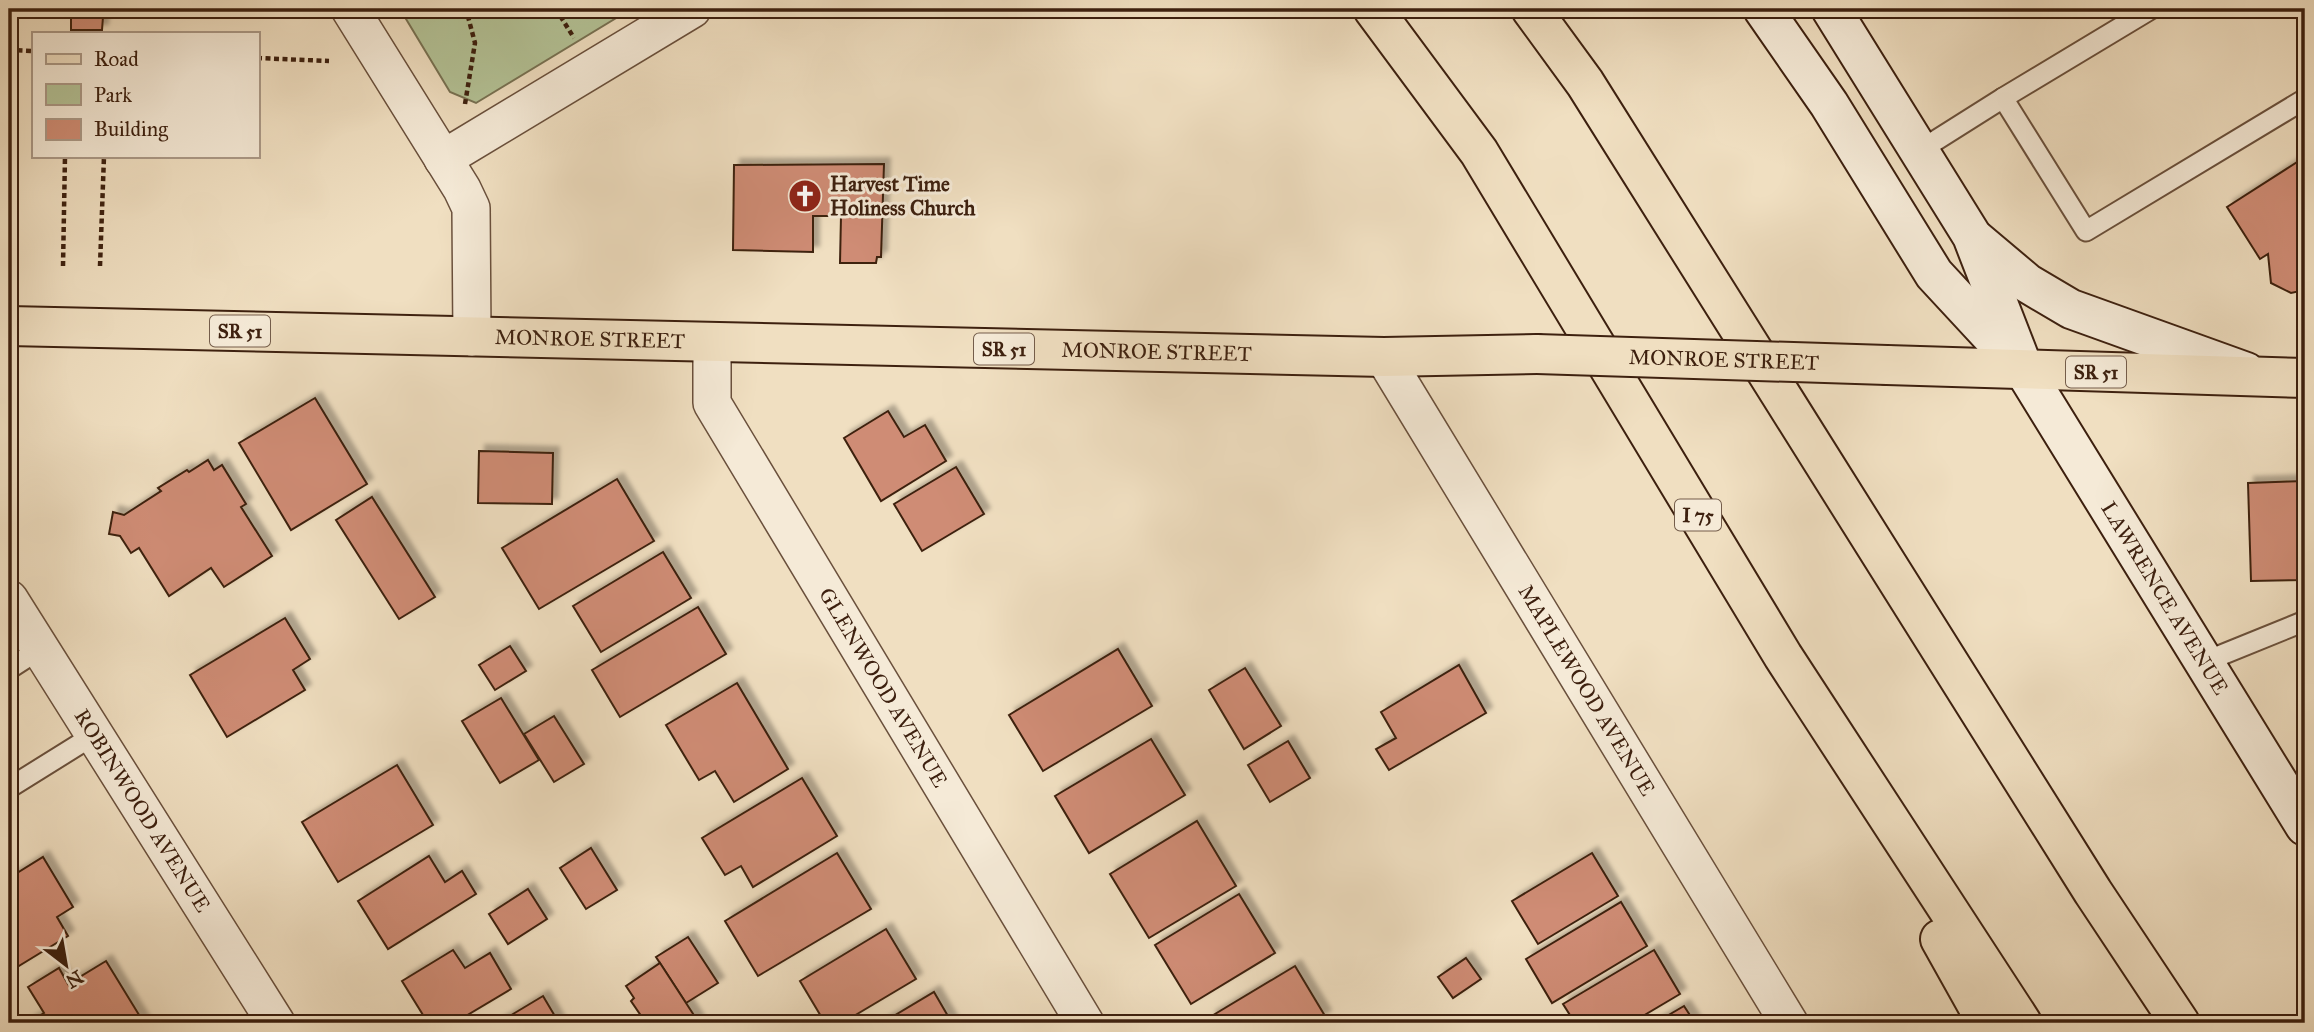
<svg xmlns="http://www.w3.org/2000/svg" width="2314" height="1032" viewBox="0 0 2314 1032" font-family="'IM FELL Great Primer',serif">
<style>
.green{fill:#b4c397;stroke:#787253;stroke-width:2}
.building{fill:#cf8c74;stroke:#3d200f;stroke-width:2;filter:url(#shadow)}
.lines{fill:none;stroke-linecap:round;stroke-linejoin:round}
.lane-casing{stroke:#6a503c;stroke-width:23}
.street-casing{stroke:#6a503c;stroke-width:40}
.secondary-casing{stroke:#3d200f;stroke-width:42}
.primary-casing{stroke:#3d200f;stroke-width:42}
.highway-casing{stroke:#3d200f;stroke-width:42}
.path{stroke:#3d200f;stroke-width:4.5;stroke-dasharray:5 3.5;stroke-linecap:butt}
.lane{stroke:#f5ead7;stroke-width:19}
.street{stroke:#f5ead7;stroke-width:37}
.secondary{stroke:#f5ead7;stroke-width:38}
.primary{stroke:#f0dfc1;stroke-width:38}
.highway{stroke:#f0dfc1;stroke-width:38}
.primary-bridge-casing{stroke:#3d200f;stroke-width:42;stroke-linecap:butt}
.primary-bridge{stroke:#f0dfc1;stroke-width:38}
.labels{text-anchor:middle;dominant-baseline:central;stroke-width:6;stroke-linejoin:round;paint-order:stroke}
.shield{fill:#f5ead7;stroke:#745d4b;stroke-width:2}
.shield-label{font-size:19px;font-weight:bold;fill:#3d200f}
.poi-label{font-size:21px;font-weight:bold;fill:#3d200f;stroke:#f5ead7;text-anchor:start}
.street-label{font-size:21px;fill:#3d200f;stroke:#f5ead7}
</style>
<defs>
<filter id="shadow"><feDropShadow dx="6" dy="-6" stdDeviation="2" flood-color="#0004"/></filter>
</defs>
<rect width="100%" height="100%" fill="#f0dfc1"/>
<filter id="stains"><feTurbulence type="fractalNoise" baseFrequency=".00286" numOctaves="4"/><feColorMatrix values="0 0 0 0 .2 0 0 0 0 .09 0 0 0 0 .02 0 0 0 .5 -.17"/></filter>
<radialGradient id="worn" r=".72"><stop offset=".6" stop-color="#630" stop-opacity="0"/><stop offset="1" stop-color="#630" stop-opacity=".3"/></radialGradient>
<path class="green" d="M400 9H631L476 103 450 92Z"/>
<g class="building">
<path d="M71 9H237V18L103 17 102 30H71Z"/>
<path d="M2305 157V290L2291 293 2271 283 2268 254 2260 259 2227 207Z"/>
<path d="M884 164 881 257H877L876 263H840L841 216H813V252L733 250 734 165Z"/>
<path d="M315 398 367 484 291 530 239 443Z"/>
<path d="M888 411 904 437 925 425 946 461 881 501 844 438Z"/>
<path d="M479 451 553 453 552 504 478 503Z"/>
<path d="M208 460 214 470 222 465 246 504 241 507 272 556 224 587 211 568 169 596 139 548 131 553 120 536 109 534 113 512 124 515 161 491 158 488 187 470 189 472Z"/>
<path d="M956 467 984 514 922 551 894 504Z"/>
<path d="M617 479 654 541 539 609 502 548Z"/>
<path d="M2305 481V580L2251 581 2248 483Z"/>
<path d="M372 497 435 597 399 619 336 520Z"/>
<path d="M663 552 691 598 601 652 573 606Z"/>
<path d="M698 607 726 654 620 717 592 670Z"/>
<path d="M285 618 310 659 293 670 305 690 227 737 190 675Z"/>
<path d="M510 646 526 671 495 690 479 665Z"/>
<path d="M1118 649 1152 706 1043 771 1009 715Z"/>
<path d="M1459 665 1486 713 1389 770 1376 749 1396 738 1381 712Z"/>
<path d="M1245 668 1281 726 1244 749 1209 690Z"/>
<path d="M737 683 788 769 734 802 715 771 699 780 666 725Z"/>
<path d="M501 698 539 760 500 783 462 721Z"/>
<path d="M554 716 584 764 554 782 524 734Z"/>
<path d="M1151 739 1185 795 1089 853 1055 796Z"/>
<path d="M1288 741 1310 778 1270 802 1248 765Z"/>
<path d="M397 765 433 825 338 882 302 822Z"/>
<path d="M802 778 837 836 753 887 741 866 725 875 702 838Z"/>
<path d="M1197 821 1236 886 1149 938 1110 874Z"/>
<path d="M591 848 617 890 586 909 560 868Z"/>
<path d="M837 853 871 909 758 976 725 921Z"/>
<path d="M1592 853 1618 896 1538 944 1512 901Z"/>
<path d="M429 856 445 882 462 871 476 894 388 949 358 901Z"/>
<path d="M43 857 73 907 57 917 68 936 9 972V878Z"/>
<path d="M528 889 547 919 508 944 489 914Z"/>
<path d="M1239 894 1275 953 1191 1004 1155 945Z"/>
<path d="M1621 902 1647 946 1552 1003 1526 959Z"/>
<path d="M886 929 916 979 842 1023H825L800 981Z"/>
<path d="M688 937 718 983 686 1003 656 957Z"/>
<path d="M453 950 465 968 490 953 511 989 454 1023H428L402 981Z"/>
<path d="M1654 950 1680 994 1631 1023H1575L1563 1004Z"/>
<path d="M1466 958 1481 979 1453 998 1438 977Z"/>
<path d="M106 961 144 1023H27L44 1013 28 987 59 968 68 984Z"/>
<path d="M660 963 699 1023H646L631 1001 634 998 626 986Z"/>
<path d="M1295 966 1325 1016 1313 1023H1214L1210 1017Z"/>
<path d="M934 992 952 1023H882Z"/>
<path d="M543 996 559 1023H498Z"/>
<path d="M1684 1006 1695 1023H1655Z"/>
</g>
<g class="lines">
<defs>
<g id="lane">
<path d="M2003 98 2151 9"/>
<path d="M1919 151 2003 98 2086 231 2305 99"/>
<path d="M2204 662 2305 621"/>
<path d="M9 669 40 649"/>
<path d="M9 788 94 735"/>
</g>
<g id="street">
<path d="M350 9 462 189 471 208 472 337"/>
<path d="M443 159 692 9"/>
<path id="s1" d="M712 343V403L1085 1023"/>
<path id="s2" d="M1384 357 1789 1023"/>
<path id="s3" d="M9 599 276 1023"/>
</g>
<g id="secondary">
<path d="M1763 9 1829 104 1934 274 2010 356"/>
<path id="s4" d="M1831 9 1972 236 2024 370 2305 826"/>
<path d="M1976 240 2027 283 2071 309 2246 372"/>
</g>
<g id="primary">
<path id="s5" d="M9 326 1384 357 1537 354"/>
<path d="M1887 365 2305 378"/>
</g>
<g id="highway">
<path d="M1373 9 1479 152 1783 656 2022 1023"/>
<path d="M1531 9 1585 83 2093 892 2180 1023"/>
<path d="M1940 939 1987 1023"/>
</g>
</defs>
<use href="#lane" class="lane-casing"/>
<use href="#street" class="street-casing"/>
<use href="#secondary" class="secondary-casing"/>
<use href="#primary" class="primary-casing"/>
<use href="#highway" class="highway-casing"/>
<g class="path">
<path d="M556 9 574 38"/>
<path d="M89 33 90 30"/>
<path d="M9 50 33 51"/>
<path d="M257 58 329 61"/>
<path d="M465 104 475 43 466 9"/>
<path d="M63 266 65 156"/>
<path d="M100 266 104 156"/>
</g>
<use href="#lane" class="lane"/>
<use href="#street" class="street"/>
<use href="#secondary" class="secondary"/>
<use href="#primary" class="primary"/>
<use href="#highway" class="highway"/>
<defs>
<g id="primary-bridge">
<path id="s6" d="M1537 354 1887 365"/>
</g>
</defs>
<use href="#primary-bridge" class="primary-bridge-casing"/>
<use href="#primary-bridge" class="primary-bridge"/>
</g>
<defs>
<symbol id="church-disc" viewBox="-11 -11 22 22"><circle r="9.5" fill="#8f2418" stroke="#f5ead7"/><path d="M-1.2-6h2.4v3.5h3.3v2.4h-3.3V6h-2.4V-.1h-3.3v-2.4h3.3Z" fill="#fff"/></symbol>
</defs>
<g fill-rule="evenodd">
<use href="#church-disc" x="786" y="177" width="38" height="38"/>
</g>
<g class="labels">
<g class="shield">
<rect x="210" y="315.5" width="60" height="31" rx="5"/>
<rect x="974" y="333.5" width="60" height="31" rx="5"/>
<rect x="2066" y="356.5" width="60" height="31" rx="5"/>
<rect x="1675" y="499.5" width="46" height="31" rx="5"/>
</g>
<g class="shield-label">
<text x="240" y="331">SR 51</text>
<text x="1004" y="349">SR 51</text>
<text x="2096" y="372">SR 51</text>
<text x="1698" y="515">I 75</text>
</g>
<g class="poi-label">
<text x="830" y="184">Harvest Time<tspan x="830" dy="24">Holiness Church</tspan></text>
</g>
<g class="street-label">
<text stroke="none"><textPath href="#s5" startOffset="581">MONROE STREET</textPath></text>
<text stroke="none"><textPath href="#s5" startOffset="1148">MONROE STREET</textPath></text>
<text stroke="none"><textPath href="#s6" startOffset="187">MONROE STREET</textPath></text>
<text stroke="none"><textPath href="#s4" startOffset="679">LAWRENCE AVENUE</textPath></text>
<text stroke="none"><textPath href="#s1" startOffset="392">GLENWOOD AVENUE</textPath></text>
<text stroke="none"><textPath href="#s2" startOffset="390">MAPLEWOOD AVENUE</textPath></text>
<text stroke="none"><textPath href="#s3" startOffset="250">ROBINWOOD AVENUE</textPath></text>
</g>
</g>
<rect width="2314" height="1032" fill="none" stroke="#f0dfc1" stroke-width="35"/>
<rect x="10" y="10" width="2293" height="1011" fill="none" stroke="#3d200f" stroke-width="3.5"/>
<rect x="18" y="18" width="2279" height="997" fill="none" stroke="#3d200f" stroke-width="2"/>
<rect x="32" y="32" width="228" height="126" fill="#f5ead7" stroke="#ab9987" stroke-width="2"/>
<rect x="46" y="54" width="35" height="10" fill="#f0dfc1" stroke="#ab9987" stroke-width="2"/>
<text x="94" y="66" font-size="21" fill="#3d200f">Road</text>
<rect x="46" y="84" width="35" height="21" fill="#b4c397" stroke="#ab9987" stroke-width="2"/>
<text x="94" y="102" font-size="21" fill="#3d200f">Park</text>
<rect x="46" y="119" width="35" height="21" fill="#cf8c74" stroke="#ab9987" stroke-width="2"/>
<text x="94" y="136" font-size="21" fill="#3d200f">Building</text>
<g transform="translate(66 965) rotate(149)" stroke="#f5ead7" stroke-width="5" paint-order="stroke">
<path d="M0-5L12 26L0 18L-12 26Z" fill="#3d200f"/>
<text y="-10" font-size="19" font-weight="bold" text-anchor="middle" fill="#3d200f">N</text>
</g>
<rect width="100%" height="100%" filter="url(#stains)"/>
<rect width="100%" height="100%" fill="url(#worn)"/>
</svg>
